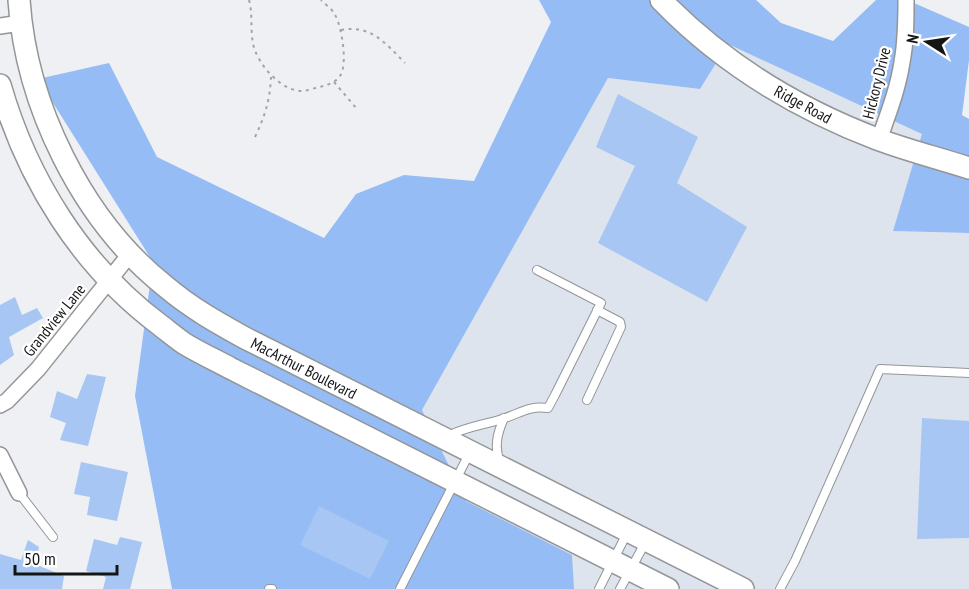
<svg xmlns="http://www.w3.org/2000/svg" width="969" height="589" viewBox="0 0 969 589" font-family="'PT Sans Narrow',sans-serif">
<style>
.built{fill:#dde4ed}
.forest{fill:#95bcf4}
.building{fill:#a7c6f4}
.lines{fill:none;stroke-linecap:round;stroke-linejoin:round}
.lane-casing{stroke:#939597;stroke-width:10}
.street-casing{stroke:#939597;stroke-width:18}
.secondary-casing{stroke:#939597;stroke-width:24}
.path{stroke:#a3a4a6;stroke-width:2;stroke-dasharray:3 4.5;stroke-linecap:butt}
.lane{stroke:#fff;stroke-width:8}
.street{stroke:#fff;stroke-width:15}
.secondary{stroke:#fff;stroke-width:21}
.labels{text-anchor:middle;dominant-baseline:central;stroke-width:4.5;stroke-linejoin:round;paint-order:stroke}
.street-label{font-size:16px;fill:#141515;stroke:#fff}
</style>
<rect width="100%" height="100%" fill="#eff0f3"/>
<path class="built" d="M728 44 923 134 893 231 969 233V589H574L571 555 466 501 422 410 608 78 700 89Z"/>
<path class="forest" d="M539 0H756L781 23 833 41 876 0H907L969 27V60L962 115 969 119V233L893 231 922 134 728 44 700 89 608 78 422 410 466 501 572 555 574 589H172L135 396 153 262 38 79 109 63 157 157 324 238 356 194 404 175 474 181 551 22Z"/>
<g class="building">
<path d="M618 94 698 137 677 183 747 227 707 302 598 243 635 166 596 147Z"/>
<path d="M15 297 22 315 37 308 43 318 9 337 14 355 0 365V305Z"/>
<path d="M87 374 106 377 88 446 60 440 66 423 50 417 57 391 77 399Z"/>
<path d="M922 418 969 421V538L917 539Z"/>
<path d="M81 462 128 472 117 521 87 515 90 497 74 494Z"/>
<path d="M319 506 389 541 370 579 300 545Z"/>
<path d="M120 537 142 542 130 589H103L106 577 86 571 94 539 117 545Z"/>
<path d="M28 540 39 547 35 564 64 576 62 589H0V554L21 560Z"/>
</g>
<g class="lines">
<defs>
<g id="lane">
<path d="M587 400 621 327 620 322 597 310"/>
<path d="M448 436C465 427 484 425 502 419 519 414 529 405 548 408L555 395 601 303 537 270"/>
<path d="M500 463C494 446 497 434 504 418"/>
<path d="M19 493 53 537"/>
<path d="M269 589H272"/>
<path d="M400 589 469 454"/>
<path d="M599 589 628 531"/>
<path d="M620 589 645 543"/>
<path d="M780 589 795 561 880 369 969 373"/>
</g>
<g id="street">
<path d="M0 26 20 23"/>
<path d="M879 140C888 114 898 89 902 62 906 41 906 21 906 0"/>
<path d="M0 405 7 401 38 369 130 254"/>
<path d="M0 455 19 493"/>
</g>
<g id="secondary">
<path d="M19 0C26 105 82 220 165 286 191 308 216 322 245 338L743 589"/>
<path d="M661 0C721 62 796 108 877 139 906 150 938 158 969 168"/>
<path d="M0 85C27 179 81 266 160 325 168 331 176 338 185 344 200 353 215 360 230 368L668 589"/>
</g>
</defs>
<use href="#lane" class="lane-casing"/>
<use href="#street" class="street-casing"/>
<use href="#secondary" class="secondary-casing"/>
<g class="path">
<path d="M249 0C254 17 248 38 257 55 264 70 283 91 302 91 307 91 314 88 320 87 327 85 335 83 340 76 348 65 342 25 334 13 331 8 325 4 321 0"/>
<path d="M341 30C371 24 386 44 405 63"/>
<path d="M334 82 357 109"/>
<path d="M255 137C265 116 270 100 271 77"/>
</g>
<use href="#lane" class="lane"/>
<use href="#street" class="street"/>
<use href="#secondary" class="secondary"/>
</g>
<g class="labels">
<g class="street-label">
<text transform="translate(876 83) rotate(-76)">Hickory Drive</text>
<text transform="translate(803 104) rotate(28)">Ridge Road</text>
<text transform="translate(54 320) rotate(-51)">Grandview Lane</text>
<text transform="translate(304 368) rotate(27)">MacArthur Boulevard</text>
</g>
</g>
<g transform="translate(927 42) rotate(282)" stroke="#ffffff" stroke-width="4.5" paint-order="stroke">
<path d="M0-4.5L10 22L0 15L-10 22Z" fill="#141515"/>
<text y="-9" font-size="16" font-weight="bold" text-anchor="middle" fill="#141515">N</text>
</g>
<path d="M15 565v9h102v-9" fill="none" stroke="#141515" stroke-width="3"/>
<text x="24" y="565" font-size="18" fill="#141515" stroke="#ffffff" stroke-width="4.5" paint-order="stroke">50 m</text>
</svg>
